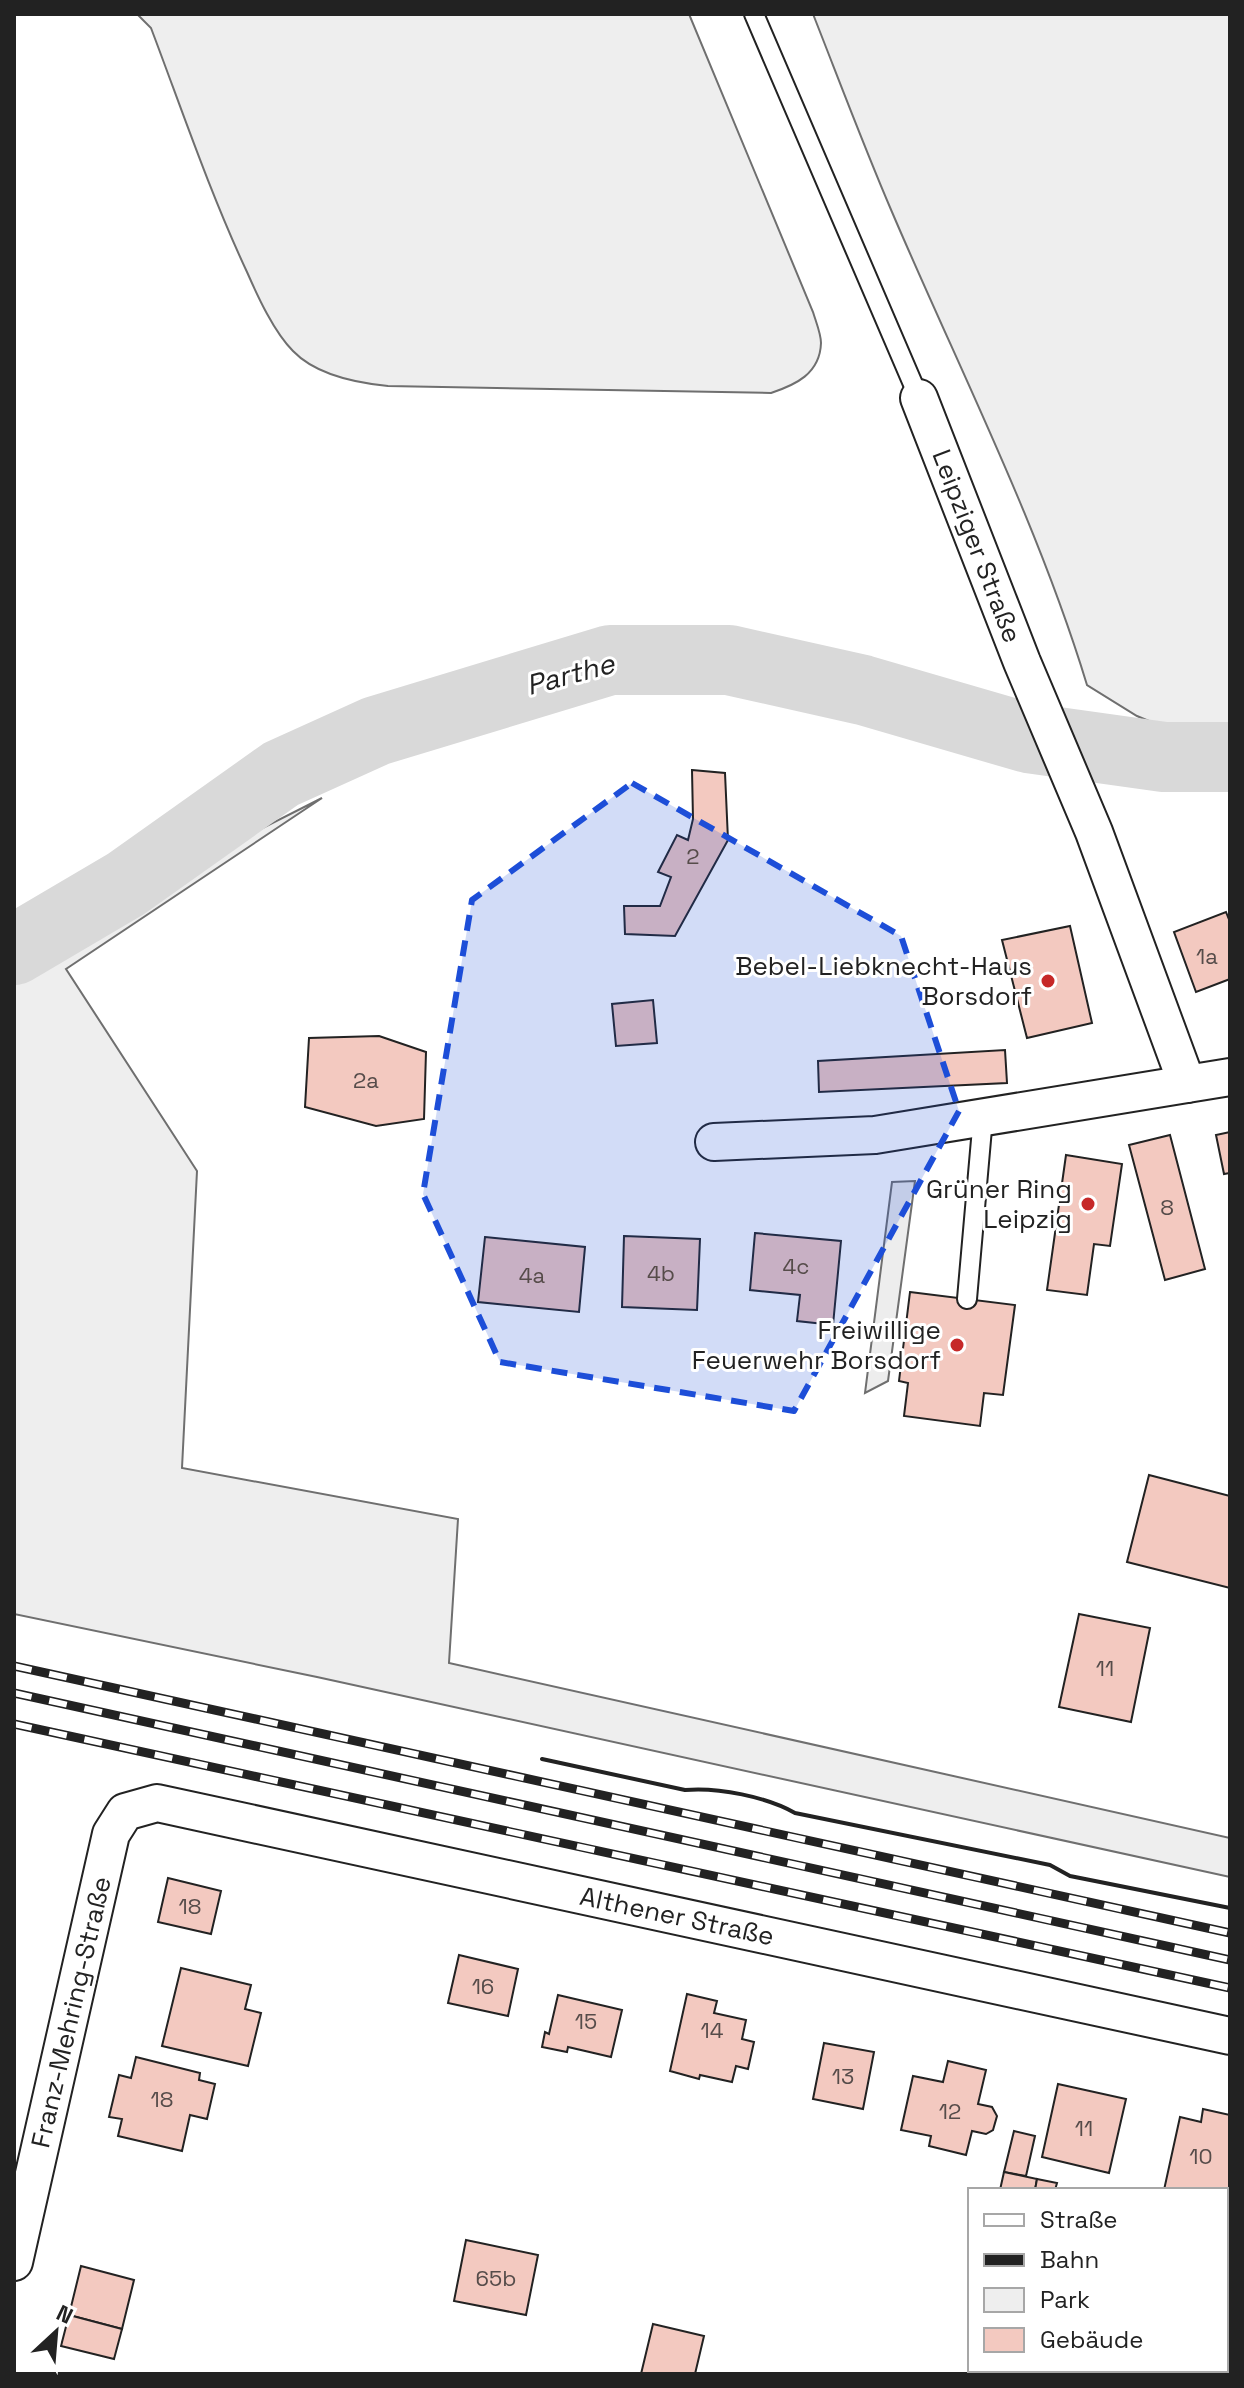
<svg xmlns="http://www.w3.org/2000/svg" width="1244" height="2388" viewBox="0 0 1244 2388" font-family="'Space Grotesk',sans-serif">
<style>
.green{fill:#eee;stroke:#6f6f6f;stroke-width:2}
.parking{fill:#ededed;stroke:#6f6f6f;stroke-width:2}
.lines{fill:none;stroke-linecap:round;stroke-linejoin:round}
.river{stroke:#d9d9d9;stroke-width:70}
.building{fill:#f3c9c0;stroke:#222;stroke-width:2}
.lane-casing{stroke:#222;stroke-width:22}
.street-casing{stroke:#222;stroke-width:40}
.lane{stroke:#fff;stroke-width:18}
.street{stroke:#fff;stroke-width:36}
.rail-casing{stroke:#222;stroke-width:9}
.rail{stroke:#fff;stroke-width:6;stroke-dasharray:18;stroke-linecap:butt}
.wall{stroke:#222;stroke-width:4}
.marked{fill:#1d4ed8;fill-opacity:0.2;stroke:#1d4ed8;stroke-width:6;stroke-dasharray:16 10;stroke-linejoin:round}
.poi-dot{fill:#c62828;stroke:#fff;stroke-width:3}
.labels{text-anchor:middle;dominant-baseline:central;stroke-width:6;stroke-linejoin:round;paint-order:stroke}
.number-label{font-size:22px;fill:#564c4a}
.street-label{font-size:26px;fill:#222;stroke:#fff}
.poi-label{font-size:26px;fill:#222;stroke:#fff;text-anchor:end}
.water-label{font-size:28px;font-style:italic;fill:#222;stroke:#fff}
</style>
<rect width="100%" height="100%" fill="#fff"/>
<g class="green">
<path d="M137 14H689L813 312C816 322 821 334 821 343 820 374 795 385 771 393L388 386C357 383 316 375 293 351 274 332 258 297 247 272 210 193 182 110 151 28Z"/>
<path d="M813 14H1230V732H1175L1137 716 1087 685C1037 521 959 369 892 212 864 147 839 80 813 14Z"/>
<path d="M322 798 66 969 197 1171 182 1468 458 1519 449 1663 1230 1838V1877L317 1677 14 1614V966L134 893Z"/>
</g>
<path class="parking" d="M915 1181 888 1381 865 1393 892 1182Z"/>
<g class="lines">
<path class="river" d="M14 950 126 884 281 774 376 731 610 660H729L863 690 1028 738 1164 757H1230"/>
</g>
<g class="building">
<path d="M692 770 725 773 728 840 675 936 625 934 624 906H660L671 877 658 872 677 835 688 840 693 819Z"/>
<path d="M1226 912 1230 922V979L1196 992 1174 932Z"/>
<path d="M1070 926 1092 1023 1027 1038 1002 940Z"/>
<path d="M653 1000 657 1043 616 1046 612 1004Z"/>
<path d="M379 1036 426 1052 424 1119 376 1126 305 1107 309 1038Z"/>
<path d="M1005 1050 1007 1083 819 1092 818 1061Z"/>
<path d="M1230 1132V1173L1224 1174 1216 1135Z"/>
<path d="M1170 1135 1205 1269 1165 1280 1129 1145Z"/>
<path d="M1066 1155 1122 1164 1110 1246 1094 1244 1087 1295 1047 1290Z"/>
<path d="M755 1233 841 1241 833 1325 797 1321 800 1295 750 1290Z"/>
<path d="M624 1236 700 1239 697 1310 622 1307Z"/>
<path d="M485 1237 585 1247 579 1312 478 1302Z"/>
<path d="M910 1292 1015 1305 1003 1395 984 1393 980 1426 904 1416 908 1383 899 1381Z"/>
<path d="M1149 1475 1230 1496V1588L1127 1562Z"/>
<path d="M1079 1614 1150 1628 1131 1722 1059 1707Z"/>
<path d="M168 1878 221 1891 211 1934 158 1922Z"/>
<path d="M459 1955 518 1969 508 2016 448 2003Z"/>
<path d="M181 1968 251 1985 245 2009 261 2013 248 2066 162 2046Z"/>
<path d="M687 1994 717 2001 714 2013 746 2020 742 2039 754 2042 748 2069 736 2066 732 2082 700 2075 699 2079 670 2071Z"/>
<path d="M558 1995 622 2010 611 2057 568 2047 567 2052 542 2047 545 2032 549 2034Z"/>
<path d="M824 2043 874 2052 863 2109 813 2099Z"/>
<path d="M136 2057 200 2073 199 2080 215 2084 207 2119 190 2115 182 2151 118 2136 122 2119 109 2117 119 2075 131 2078Z"/>
<path d="M948 2061 986 2070 978 2104 992 2107 997 2116 993 2130 986 2134 972 2131 966 2155 929 2146 931 2136 901 2130 913 2076 943 2082Z"/>
<path d="M1058 2084 1126 2099 1109 2173 1042 2157Z"/>
<path d="M1203 2109 1230 2115V2220L1226 2219V2190H1164L1180 2117 1201 2122Z"/>
<path d="M1014 2131 1035 2136 1026 2176 1004 2172Z"/>
<path d="M1004 2172 1037 2179 1035 2190H1000Z"/>
<path d="M1037 2179 1057 2183 1055 2190H1035Z"/>
<path d="M466 2240 538 2255 526 2315 454 2301Z"/>
<path d="M81 2266 134 2280 122 2329 69 2315Z"/>
<path d="M69 2315 122 2329 114 2359 61 2346Z"/>
<path d="M653 2324 704 2336 695 2374H641Z"/>
</g>
<g class="lines">
<defs>
<g id="lane">
<path d="M754 14 919 398"/>
<path d="M967 1299 983 1117"/>
</g>
<g id="street">
<path d="M919 398 1022 662 1094 832 1187 1084 1230 1077"/>
<path d="M714 1142 875 1135 1187 1084"/>
<path d="M14 2262 111 1834 125 1812 157 1803 1230 2036"/>
</g>
</defs>
<use href="#lane" class="lane-casing"/>
<use href="#street" class="street-casing"/>
<use href="#lane" class="lane"/>
<use href="#street" class="street"/>
<defs>
<g id="rail">
<path d="M14 1666 1230 1933"/>
<path d="M14 1693 1230 1960"/>
<path d="M14 1724 1230 1988"/>
</g>
</defs>
<use href="#rail" class="rail-casing"/>
<use href="#rail" class="rail"/>
<path class="wall" d="M542 1759 685 1790C718 1787 767 1797 795 1813L1050 1865 1070 1876 1230 1908"/>
</g>
<path class="marked" d="M632 783 901 936 959 1111 794 1411 500 1362 423 1194 472 900Z"/>
<g class="poi-dot">
<circle cx="1048" cy="981" r="8"/>
<circle cx="1088" cy="1204" r="8"/>
<circle cx="957" cy="1345" r="8"/>
</g>
<g class="labels">
<g class="number-label">
<text x="693" y="856">2</text>
<text x="1207" y="956">1a</text>
<text x="366" y="1080">2a</text>
<text x="1167" y="1207">8</text>
<text x="796" y="1266">4c</text>
<text x="661" y="1273">4b</text>
<text x="532" y="1275">4a</text>
<text x="1105" y="1668">11</text>
<text x="190" y="1906">18</text>
<text x="483" y="1986">16</text>
<text x="586" y="2021">15</text>
<text x="712" y="2030">14</text>
<text x="843" y="2076">13</text>
<text x="162" y="2099">18</text>
<text x="950" y="2111">12</text>
<text x="1084" y="2128">11</text>
<text x="1201" y="2156">10</text>
<text x="496" y="2278">65b</text>
</g>
<g class="street-label">
<text transform="translate(977 546) rotate(69)">Leipziger Straße</text>
<text transform="translate(677 1916) rotate(12)">Althener Straße</text>
<text transform="translate(71 2012) rotate(-77)">Franz-Mehring-Straße</text>
</g>
<g class="poi-label">
<text x="1032" y="966">Bebel-Liebknecht-Haus<tspan x="1032" dy="30">Borsdorf</tspan></text>
<text x="1072" y="1189">Grüner Ring<tspan x="1072" dy="30">Leipzig</tspan></text>
<text x="941" y="1330">Freiwillige<tspan x="941" dy="30">Feuerwehr Borsdorf</tspan></text>
</g>
<g class="water-label">
<text transform="translate(570 674) rotate(-15)">Parthe</text>
</g>
</g>
<rect width="1244" height="2388" fill="none" stroke="#222222" stroke-width="32"/>
<rect x="968" y="2188" width="260" height="184" fill="#ffffff" stroke="#a7a7a7" stroke-width="2"/>
<rect x="984" y="2214" width="40" height="12" fill="#ffffff" stroke="#a7a7a7" stroke-width="2"/>
<text x="1040" y="2228" font-size="24" fill="#222222">Straße</text>
<rect x="984" y="2254" width="40" height="12" fill="#222222" stroke="#a7a7a7" stroke-width="2"/>
<text x="1040" y="2268" font-size="24" fill="#222222">Bahn</text>
<rect x="984" y="2288" width="40" height="24" fill="#eeeeee" stroke="#a7a7a7" stroke-width="2"/>
<text x="1040" y="2308" font-size="24" fill="#222222">Park</text>
<rect x="984" y="2328" width="40" height="24" fill="#f3c9c0" stroke="#a7a7a7" stroke-width="2"/>
<text x="1040" y="2348" font-size="24" fill="#222222">Gebäude</text>
<g transform="translate(56 2332) rotate(26)" stroke="#ffffff" stroke-width="6" paint-order="stroke">
<path d="M0-6L14 30L0 20L-14 30Z" fill="#222222"/>
<text y="-12" font-size="22" font-weight="bold" text-anchor="middle" fill="#222222">N</text>
</g>
</svg>
